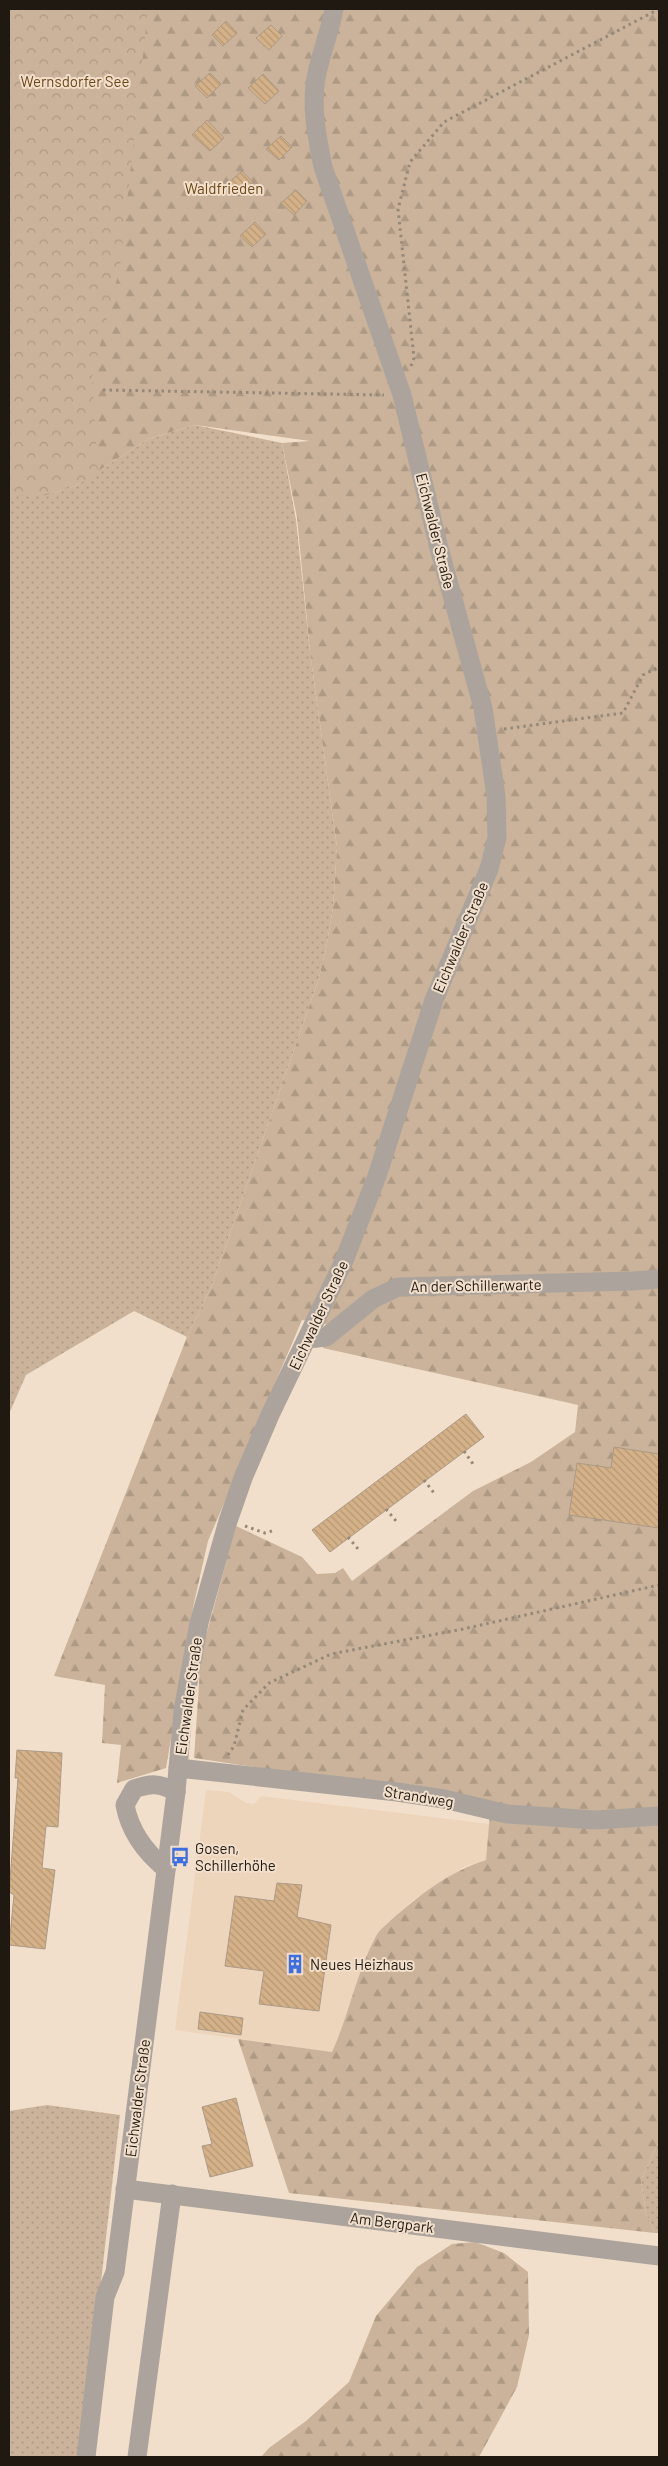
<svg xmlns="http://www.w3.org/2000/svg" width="668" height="2466" viewBox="0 0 668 2466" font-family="Barlow,sans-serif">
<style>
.built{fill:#edd5bb}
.grass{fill:url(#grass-dots)}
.forest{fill:url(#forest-firs)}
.park{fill:url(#park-crowns)}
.building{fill:url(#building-back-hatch);stroke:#ab9a87}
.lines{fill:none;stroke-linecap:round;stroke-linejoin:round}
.path{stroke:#958879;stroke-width:3;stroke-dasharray:2.5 4;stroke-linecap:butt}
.minor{stroke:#aca49c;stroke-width:19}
.labels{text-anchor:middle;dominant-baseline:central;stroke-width:4;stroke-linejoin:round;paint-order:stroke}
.park-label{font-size:15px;fill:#6b4718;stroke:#f2dfcb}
.street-label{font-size:15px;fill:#1f1911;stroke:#f2dfcb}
.poi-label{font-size:15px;fill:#1f1911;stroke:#f2dfcb;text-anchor:start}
</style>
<defs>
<pattern id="grass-dots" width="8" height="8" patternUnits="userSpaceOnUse" patternTransform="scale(1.25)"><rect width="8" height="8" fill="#cab39a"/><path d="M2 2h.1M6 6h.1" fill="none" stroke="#ad9984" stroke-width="1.8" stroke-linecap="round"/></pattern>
<pattern id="forest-firs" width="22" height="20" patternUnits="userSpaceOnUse" patternTransform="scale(1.25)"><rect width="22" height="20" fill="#cab39a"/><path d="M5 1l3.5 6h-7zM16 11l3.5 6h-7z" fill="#ad9984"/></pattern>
<pattern id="park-crowns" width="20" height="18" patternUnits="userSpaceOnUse" patternTransform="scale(1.25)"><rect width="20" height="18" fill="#cab39a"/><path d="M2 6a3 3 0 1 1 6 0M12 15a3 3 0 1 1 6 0" fill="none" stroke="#ad9984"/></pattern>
<pattern id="building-back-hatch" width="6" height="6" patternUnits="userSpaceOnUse" patternTransform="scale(1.25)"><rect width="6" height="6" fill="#d4b188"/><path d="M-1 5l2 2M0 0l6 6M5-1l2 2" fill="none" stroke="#b69874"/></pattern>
</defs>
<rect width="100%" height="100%" fill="#f2dfcb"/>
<path class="built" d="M206 1790 229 1792 246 1803 254 1804 261 1796 490 1824 486 1860 466 1866 412 1901 376 1935 362 1966 340 2034 332 2052 175 2030Z"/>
<g class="grass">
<path d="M195 425 282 443 296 520 310 652 337 847 333 908 326 949 318 981 212 1285 187 1337 134 1311 26 1375 9 1414V496H43L75 486 148 439Z"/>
<path d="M47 2105 120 2115 81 2457H9V2111Z"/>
<path d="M659 2142V2233H655L646 2214 641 2180Z"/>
</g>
<g class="forest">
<path d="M9 9H659V2142L641 2180 646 2214 655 2233 289 2193 238 2039 332 2052C349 2015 356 1974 375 1938 378 1931 385 1926 390 1921 418 1896 450 1871 486 1860L491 1802 194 1758 201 1654 236 1526 302 1557 317 1574 335 1573 343 1568 352 1581 473 1491 531 1462 575 1432 578 1405 323 1348 329 1325 302 1320 208 1541 194 1603 166 1768 117 1783 121 1745 102 1743 105 1685 54 1676 187 1337 212 1285 318 981 326 949 333 908 337 847 310 652 297 518 282 443 310 441 195 425 148 439 75 486 43 496H9Z"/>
<path d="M475 2242 504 2253 528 2272 529 2335 517 2387 479 2457H261L269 2448 306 2421 349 2382 376 2316 417 2267 452 2244Z"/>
</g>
<path class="park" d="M9 9H148L120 267 92 377 98 473C63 493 49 496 9 496Z"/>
<g class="building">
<path d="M226 21 237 33 223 46 212 35Z"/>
<path d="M271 25 282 36 269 50 256 38Z"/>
<path d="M210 73 221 84 207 98 195 86Z"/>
<path d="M263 74 279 91 265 104 248 88Z"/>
<path d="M207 120 224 138 210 151 192 135Z"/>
<path d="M281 136 292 147 279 160 266 149Z"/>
<path d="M242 171 253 182 240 196 227 184Z"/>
<path d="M296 190 307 201 294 215 281 203Z"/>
<path d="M255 222 266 234 252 247 240 236Z"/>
<path d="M466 1414 484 1437 330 1552 312 1530Z"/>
<path d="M614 1447 659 1454V1528L569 1515 577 1463 611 1468Z"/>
<path d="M17 1750 62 1753 58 1827 46 1826 42 1868 55 1870 45 1949 9 1945 14 1895 9 1892 18 1778H15Z"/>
<path d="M277 1883 302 1885 297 1917 331 1925 319 2011 259 2004 264 1971 225 1966 235 1896 274 1901Z"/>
<path d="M200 2012 243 2018 241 2035 198 2029Z"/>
<path d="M236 2098 253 2166 210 2177 202 2146 212 2144 202 2107Z"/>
</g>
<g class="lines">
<g class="path">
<path d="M411 366 414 358 398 209 410 162 444 122 659 9"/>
<path d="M103 390 384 395"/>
<path d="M504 729 623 713 643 675 659 667"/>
<path d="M464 1451 473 1464"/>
<path d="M424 1480 434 1493"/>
<path d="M386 1509 396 1521"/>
<path d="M245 1526 265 1533 272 1531"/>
<path d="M348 1537 358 1549"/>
<path d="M228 1755 234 1746 243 1710 269 1683 331 1654 463 1629 659 1585"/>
</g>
<g class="minor">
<path d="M308 1339 326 1337 373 1299 398 1287 633 1281 659 1279"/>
<path d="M178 1768 397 1792 444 1799 507 1814 595 1820 659 1816"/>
<path d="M166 1869C145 1852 130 1832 125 1805L134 1789C151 1783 160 1783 176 1792"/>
<path d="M125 2189 659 2256"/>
<path d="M86 2457 105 2297 115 2272 176 1792 183 1711 199 1623 228 1521 243 1478 270 1415 343 1263 377 1176 434 1000 489 869 497 838 496 796 483 708 439 548 402 395 323 167C317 137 310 104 317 73 322 51 330 31 334 9"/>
<path d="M137 2457 172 2194"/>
</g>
</g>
<defs>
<symbol id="bus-bare" viewBox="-9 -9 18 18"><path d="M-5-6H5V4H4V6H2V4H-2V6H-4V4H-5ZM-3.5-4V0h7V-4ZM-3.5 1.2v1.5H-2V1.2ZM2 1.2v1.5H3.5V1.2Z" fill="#3f6ede" stroke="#f2dfcb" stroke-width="2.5" paint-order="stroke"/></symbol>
<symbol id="building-bare" viewBox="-9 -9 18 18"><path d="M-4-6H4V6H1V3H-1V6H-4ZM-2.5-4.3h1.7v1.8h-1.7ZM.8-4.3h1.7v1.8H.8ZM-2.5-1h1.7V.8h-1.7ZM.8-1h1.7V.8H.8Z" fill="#3f6ede" stroke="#f2dfcb" stroke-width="2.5" paint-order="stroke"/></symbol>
</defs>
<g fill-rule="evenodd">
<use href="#bus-bare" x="166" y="1843" width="28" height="28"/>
<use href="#building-bare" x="281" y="1950" width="28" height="28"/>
</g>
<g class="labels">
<g class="park-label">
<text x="75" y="81">Wernsdorfer See</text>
<text x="224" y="188">Waldfrieden</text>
</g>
<g class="street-label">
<text transform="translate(436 531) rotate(76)">Eichwalder Straße</text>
<text transform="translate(460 937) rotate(-67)">Eichwalder Straße</text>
<text transform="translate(476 1285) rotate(-1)">An der Schillerwarte</text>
<text transform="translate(318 1315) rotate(-65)">Eichwalder Straße</text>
<text transform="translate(188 1696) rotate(-82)">Eichwalder Straße</text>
<text transform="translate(419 1796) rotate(9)">Strandweg</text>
<text transform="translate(137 2098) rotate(-83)">Eichwalder Straße</text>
<text transform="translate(392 2222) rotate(7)">Am Bergpark</text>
</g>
<g class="poi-label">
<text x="195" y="1848">Gosen,<tspan x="195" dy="17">Schillerhöhe</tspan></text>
<text x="310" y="1964">Neues Heizhaus</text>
</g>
</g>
<rect width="668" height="2466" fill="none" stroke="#1f1911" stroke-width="20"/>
</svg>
